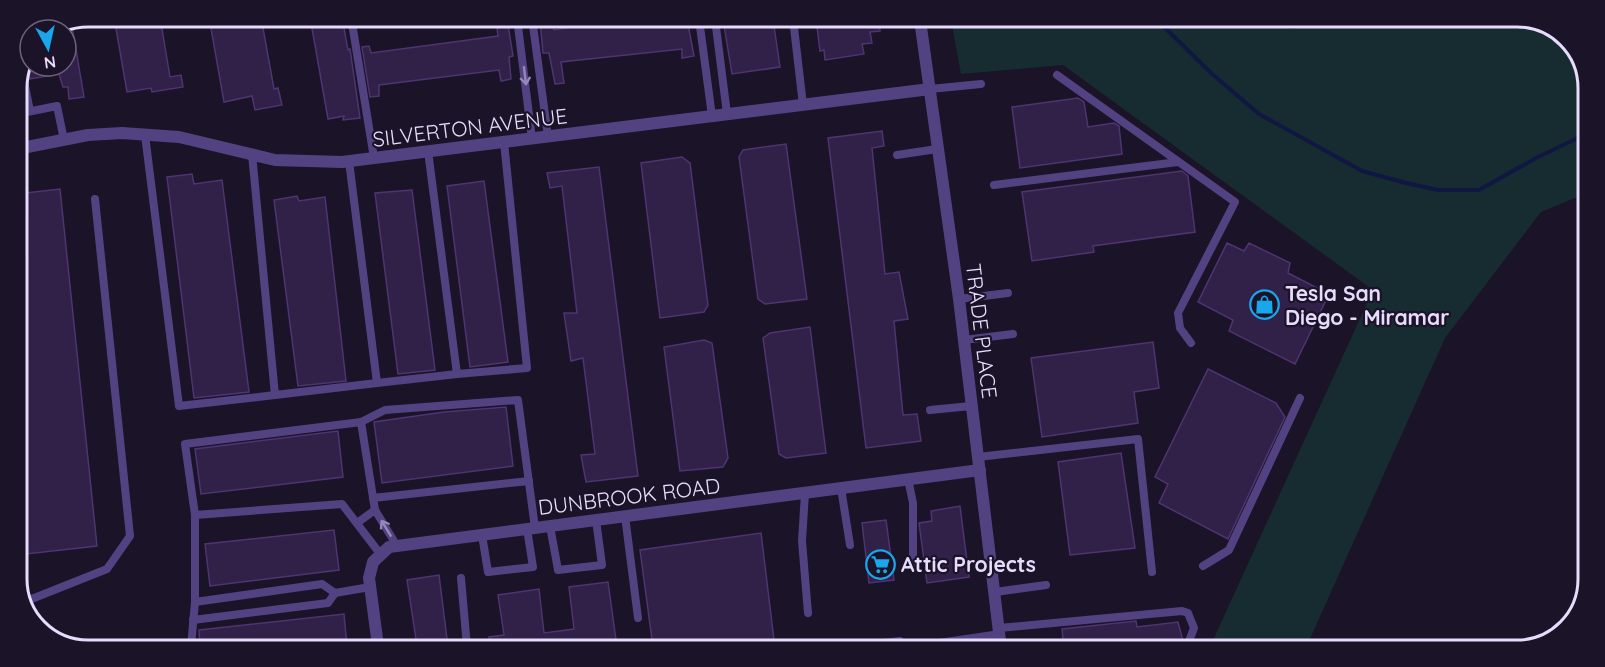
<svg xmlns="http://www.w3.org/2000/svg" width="1605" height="667" viewBox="0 0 1605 667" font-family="Quicksand,sans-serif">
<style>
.green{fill:#162c31}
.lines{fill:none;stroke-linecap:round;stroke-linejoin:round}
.stream{stroke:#101743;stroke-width:4}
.building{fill:#312047;stroke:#4e3471;stroke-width:1.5}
.service{stroke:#534282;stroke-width:8}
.minor{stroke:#534282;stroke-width:12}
.tertiary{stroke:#534282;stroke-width:12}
.secondary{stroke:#9a7cf3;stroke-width:12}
.oneway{stroke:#9687b9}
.labels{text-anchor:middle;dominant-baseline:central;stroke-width:4.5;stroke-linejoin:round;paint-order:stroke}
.street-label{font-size:21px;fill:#e7dcfc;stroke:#1b1328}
.poi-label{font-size:21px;font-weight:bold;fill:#e7dcfc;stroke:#1b1328;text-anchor:start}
.rim{fill:none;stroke:#e7dcfc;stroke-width:3}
</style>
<rect width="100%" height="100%" fill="#1b1328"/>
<path class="green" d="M951 20 1281 21 1289 29 1352 21 1544 22 1574 45 1588 83 1587 193 1541 212 1445 338 1305 650 1209 649 1373 290 1063 65 961 74Z"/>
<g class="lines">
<path class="stream" d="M1157 20 1211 73 1259 114 1362 171 1406 183 1438 190H1479L1536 158 1588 133"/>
</g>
<g class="building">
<path d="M114 17H160L170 77 181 75 183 87 152 92 151 88 127 92Z"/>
<path d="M209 17H261L274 89 278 88 282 105 255 110 252 96 224 102Z"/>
<path d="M310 17H342L348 50 350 49 360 118 343 120 344 116 328 119Z"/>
<path d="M630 18 687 19 694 56 682 58V49L561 62 564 83 555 84 549 53H543L540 21 551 20 554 30Z"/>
<path d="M723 19H773L780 67 732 74Z"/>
<path d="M816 19H879L880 31 870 32 872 43 862 44 864 54 825 60 824 50 820 51Z"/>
<path d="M508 25 513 56 509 57 511 79 501 81 499 70 379 85V96L370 97 362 47 369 46 371 53 498 36 497 28Z"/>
<path d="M66 26H72L84 97 69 99 68 87H63L59 74 30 79 27 66H66Z"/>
<path d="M1078 98 1084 102 1088 127 1114 123 1119 126 1122 154 1020 168 1012 107Z"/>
<path d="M882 131 884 146 872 148 885 274 899 272 908 319 894 321 903 415 917 414 921 441 866 448 828 138Z"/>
<path d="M786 144 807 299 765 304 758 299 739 157 743 150Z"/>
<path d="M682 157 690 163 708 305 704 312 660 318 641 163Z"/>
<path d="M599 167 638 476 586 482 581 455 595 454 583 358 571 361 564 313H577L562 186 550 188 547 173Z"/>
<path d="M1182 171 1188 176 1195 232 1093 246 1094 252 1032 261 1022 192Z"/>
<path d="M192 174 194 184 222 180 249 392 194 398 167 177Z"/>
<path d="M484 181 508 362 470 367 447 186Z"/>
<path d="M60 189 97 546 17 555V194Z"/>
<path d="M412 190 435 370 398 374 375 193Z"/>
<path d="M297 196 299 201 325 197 346 381 298 386 274 200Z"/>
<path d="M1227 243 1244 251 1249 243 1290 263 1288 273 1329 294 1295 364 1229 331 1233 320 1198 302Z"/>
<path d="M810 327 826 453 786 458 779 454 763 338 770 333Z"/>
<path d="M704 340 712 343 728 458 723 467 680 471 664 347Z"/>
<path d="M1153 342 1159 388 1134 392 1138 423 1042 437 1031 358Z"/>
<path d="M1208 369 1276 403 1285 417 1228 539 1159 503 1168 484 1155 477Z"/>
<path d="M506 407 513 466 382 483 374 422 444 412Z"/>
<path d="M338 431 343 477 201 494 195 449Z"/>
<path d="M1121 453 1135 548 1070 555 1058 462Z"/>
<path d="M960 506 969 577 927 583 919 523 932 521 931 511Z"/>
<path d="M886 520 894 580 869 583 862 523Z"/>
<path d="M334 530 339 570 210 586 205 544Z"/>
<path d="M761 533 774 640 716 648 653 647 640 550Z"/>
<path d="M439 575 448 647 417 646 407 580Z"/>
<path d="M608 582 617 647H490L489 637 504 635 498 595 539 589 544 633 574 629 569 587Z"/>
<path d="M344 614 347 646H200L199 630Z"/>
<path d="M1136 621 1137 627 1178 622 1183 641 1180 649H1064L1062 629Z"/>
</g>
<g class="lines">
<g class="service">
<path d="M351 17 374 158"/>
<path d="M517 18 532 139"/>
<path d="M532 18 548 137"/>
<path d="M699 19 712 116"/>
<path d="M715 19 727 114"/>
<path d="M793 19 803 105"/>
<path d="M22 71 30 111"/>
<path d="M1057 75 1235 202 1178 313 1180 328 1191 343"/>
<path d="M930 89 981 84"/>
<path d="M17 114 57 106 64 140"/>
<path d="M145 135 179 406 275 395"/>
<path d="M428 151 457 374 527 368 504 142"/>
<path d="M252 154 275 395 377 383 349 161"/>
<path d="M897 155 937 149"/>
<path d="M994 185 1178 162"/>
<path d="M959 299 1008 293"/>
<path d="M964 340 1013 334"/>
<path d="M377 383 457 374"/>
<path d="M930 410 971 406"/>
<path d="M361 422 385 410 518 400 535 528"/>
<path d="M978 457 1138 439 1152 572"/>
<path d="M908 479 913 503V566"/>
<path d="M841 488 850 545"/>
<path d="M805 493 802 541 808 613"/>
<path d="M373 498 529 481"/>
<path d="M195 515 342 504 381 555"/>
<path d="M625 516 638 618"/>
<path d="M357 523 375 510"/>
<path d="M550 526 558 570 602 565 596 520"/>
<path d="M482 535 488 572 533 567 527 529"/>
<path d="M1203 566 1229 550 1300 398"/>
<path d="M461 578 467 647"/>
<path d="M995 592 1046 585"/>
<path d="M335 593 370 587"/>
<path d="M24 602 107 569 130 536 95 199"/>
<path d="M193 620 328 603 335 593 322 584 195 602"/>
<path d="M999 628 1182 611 1188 613 1194 628 1186 649"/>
<path d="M939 643 1000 634"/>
<path d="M191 646 195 602V515L185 444 361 422 375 510 397 546"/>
<path d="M843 648 900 641"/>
</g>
<path class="minor" d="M378 646 369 578 373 562 389 547 980 470"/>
<g class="tertiary">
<path d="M920 20 959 299 1001 649"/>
<path d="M17 149 88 135 122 133 179 137 275 160 342 162 930 89"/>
</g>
<path class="secondary" d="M1551 640 1573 618"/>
</g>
<defs><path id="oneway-shaft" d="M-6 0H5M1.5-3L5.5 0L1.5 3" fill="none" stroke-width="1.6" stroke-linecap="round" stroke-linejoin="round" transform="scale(1.5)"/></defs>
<g class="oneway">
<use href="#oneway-shaft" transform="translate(525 76) rotate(83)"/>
<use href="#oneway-shaft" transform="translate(386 528) rotate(-121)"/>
</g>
<defs>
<symbol id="shop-ring" viewBox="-11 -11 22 22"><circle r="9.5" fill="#1b1328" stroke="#1aa6ea" stroke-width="1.5"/><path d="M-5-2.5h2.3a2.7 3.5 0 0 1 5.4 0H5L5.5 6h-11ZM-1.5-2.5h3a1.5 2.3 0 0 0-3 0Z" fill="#1aa6ea"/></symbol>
<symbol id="supermarket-ring" viewBox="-11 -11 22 22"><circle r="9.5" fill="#1b1328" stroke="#1aa6ea" stroke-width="1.5"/><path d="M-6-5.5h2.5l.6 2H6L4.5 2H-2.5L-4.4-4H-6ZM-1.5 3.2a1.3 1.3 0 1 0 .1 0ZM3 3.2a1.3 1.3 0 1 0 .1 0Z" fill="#1aa6ea"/></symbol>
</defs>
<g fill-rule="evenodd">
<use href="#shop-ring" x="1248" y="288" width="33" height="33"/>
<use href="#supermarket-ring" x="864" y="548" width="33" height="33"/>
</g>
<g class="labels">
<g class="street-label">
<text transform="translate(470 127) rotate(-7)">SILVERTON AVENUE</text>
<text transform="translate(982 331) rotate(83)">TRADE PLACE</text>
<text transform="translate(629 496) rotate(-7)">DUNBROOK ROAD</text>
</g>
<g class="poi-label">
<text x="1285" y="293">Tesla San<tspan x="1285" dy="24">Diego - Miramar</tspan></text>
<text x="901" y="564">Attic Projects</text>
</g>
</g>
<path d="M0 0H1605V667H0ZM88 27H1517A61 61 0 0 1 1578 88V579A61 61 0 0 1 1517 640H88A61 61 0 0 1 27 579V88A61 61 0 0 1 88 27Z" fill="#1b1328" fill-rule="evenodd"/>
<path class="rim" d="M88 27H1517A61 61 0 0 1 1578 88V579A61 61 0 0 1 1517 640H88A61 61 0 0 1 27 579V88A61 61 0 0 1 88 27Z"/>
<g transform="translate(48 48) rotate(172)"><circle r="28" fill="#1b1328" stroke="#6d637d" stroke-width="1.5"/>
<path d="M0-4.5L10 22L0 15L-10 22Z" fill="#1aa6ea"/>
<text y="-9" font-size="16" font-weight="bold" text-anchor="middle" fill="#e7dcfc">N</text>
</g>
</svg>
